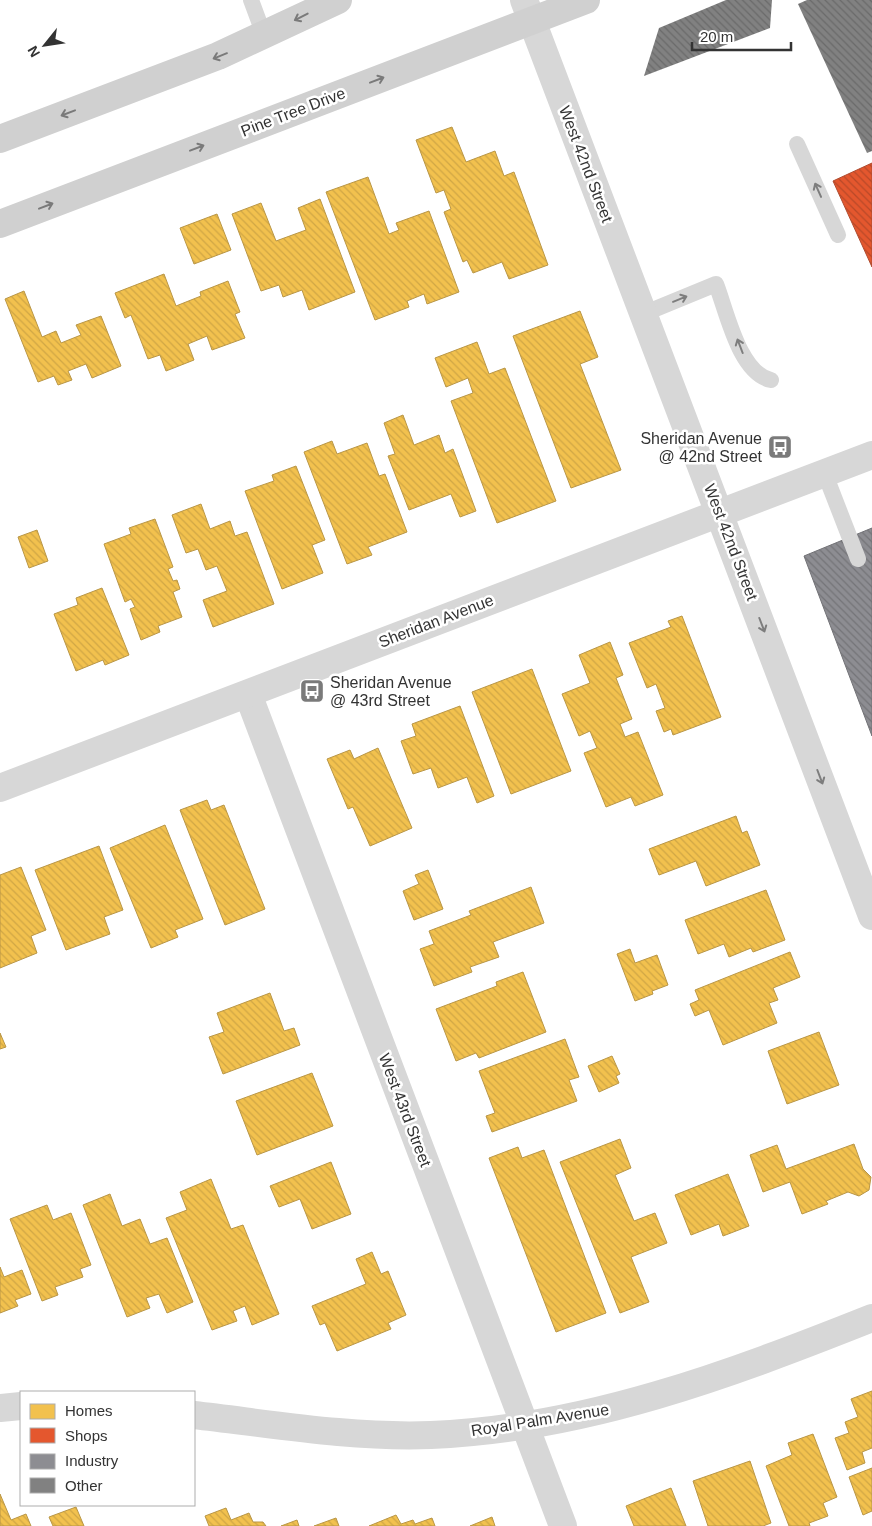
<svg xmlns="http://www.w3.org/2000/svg" width="872" height="1526" viewBox="0 0 872 1526" font-family="Helvetica,sans-serif">
<style>
.homes{fill:url(#homes-back-hatch);stroke:#b99646}
.shops{fill:url(#shops-back-hatch);stroke:#af4c30}
.industry{fill:url(#industry-back-hatch);stroke:#727276}
.building{fill:url(#building-back-hatch)}
.lines{fill:none;stroke-linecap:round;stroke-linejoin:round}
.lane{stroke:#d7d7d7;stroke-width:16}
.street{stroke:#d7d7d7;stroke-width:28}
.secondary{stroke:#d0d0d0;stroke-width:28}
.oneway{stroke:#7a7a7a}
.oneway2{stroke:#7d7d7d}
.labels{text-anchor:middle;dominant-baseline:central;stroke-width:5;stroke-linejoin:round;paint-order:stroke}
.street-label{font-size:16px;fill:#333;stroke:#fff}
.poi-label{font-size:16px;fill:#333;stroke:#fff;text-anchor:end}
</style>
<defs>
<pattern id="homes-back-hatch" width="6" height="6" patternUnits="userSpaceOnUse" patternTransform="scale(1.25)"><rect width="6" height="6" fill="#f2c14e"/><path d="M-1 5l2 2M0 0l6 6M5-1l2 2" fill="none" stroke="#d0a645"/></pattern>
<pattern id="shops-back-hatch" width="6" height="6" patternUnits="userSpaceOnUse" patternTransform="scale(1.25)"><rect width="6" height="6" fill="#e4572e"/><path d="M-1 5l2 2M0 0l6 6M5-1l2 2" fill="none" stroke="#b94928"/></pattern>
<pattern id="industry-back-hatch" width="6" height="6" patternUnits="userSpaceOnUse" patternTransform="scale(1.25)"><rect width="6" height="6" fill="#8d8d92"/><path d="M-1 5l2 2M0 0l6 6M5-1l2 2" fill="none" stroke="#747478"/></pattern>
<pattern id="building-back-hatch" width="6" height="6" patternUnits="userSpaceOnUse" patternTransform="scale(1.25)"><rect width="6" height="6" fill="#818181"/><path d="M-1 5l2 2M0 0l6 6M5-1l2 2" fill="none" stroke="#6a6a6a"/></pattern>
</defs>
<rect width="100%" height="100%" fill="#fff"/>
<g class="homes">
<path d="M452 127 466 162 495 151 504 176 514 172 548 265 509 279 502 262 473 273 467 260 463 262 444 212 451 209 444 190 436 193 416 140Z"/>
<path d="M368 177 389 234 399 230 396 223 429 211 459 292 427 304 424 294 407 301 409 307 375 320 326 192Z"/>
<path d="M320 199 355 292 309 310 302 290 283 297 279 285 261 291 232 214 261 203 276 241 306 230 298 208Z"/>
<path d="M217 214 231 250 194 264 180 228Z"/>
<path d="M164 274 176 306 201 296 200 292 228 281 240 312 235 314 245 338 212 350 207 336 188 344 194 360 166 371 160 355 148 359 131 315 125 318 115 293Z"/>
<path d="M24 291 42 337 56 331 61 343 81 335 76 325 101 316 121 366 92 378 86 364 68 371 72 380 58 385 54 376 38 382 5 299Z"/>
<path d="M580 311 598 357 580 364 621 470 571 488 513 336Z"/>
<path d="M477 342 489 374 505 368 556 501 497 523 451 401 473 393 468 378 446 387 435 358Z"/>
<path d="M403 415 414 445 439 435 445 453 453 449 476 511 460 517 451 494 409 510 388 456 395 454 384 423Z"/>
<path d="M332 441 337 454 367 443 379 476 385 474 407 532 368 547 372 555 347 564 304 452Z"/>
<path d="M296 466 325 540 312 545 323 573 282 589 245 491 274 481 272 475Z"/>
<path d="M201 504 210 529 230 521 235 536 247 532 274 604 213 627 203 600 227 591 217 566 206 570 198 549 186 553 172 515Z"/>
<path d="M155 519 173 567 168 569 173 581 177 580 180 589 173 592 182 617 158 626 160 632 141 640 130 609 135 607 131 599 125 602 104 544 131 534 129 528Z"/>
<path d="M37 530 48 561 29 568 18 537Z"/>
<path d="M102 588 129 655 105 665 103 660 76 671 54 614 78 605 76 598Z"/>
<path d="M682 616 721 717 673 735 671 729 664 732 656 711 665 708 656 684 647 688 629 643 671 627 668 621Z"/>
<path d="M610 642 623 675 616 678 632 719 620 724 625 737 638 732 663 795 635 806 631 797 606 807 584 753 597 748 590 731 579 736 562 694 590 683 579 655Z"/>
<path d="M532 669 571 771 511 794 472 692Z"/>
<path d="M460 706 494 796 477 803 467 777 438 788 431 768 413 774 401 741 416 736 412 724Z"/>
<path d="M378 748 412 828 370 846 353 807 348 809 327 759 350 750 354 759Z"/>
<path d="M207 800 211 810 224 805 265 909 225 925 180 810Z"/>
<path d="M736 816 742 833 747 831 760 865 706 886 696 861 659 875 649 849Z"/>
<path d="M165 825 203 919 175 930 178 937 151 948 110 848Z"/>
<path d="M99 846 123 910 104 917 110 934 66 950 35 870Z"/>
<path d="M21 867 46 930 31 936 37 953 0 968V875Z"/>
<path d="M428 870 443 909 414 920 403 891 419 884 415 875Z"/>
<path d="M531 887 544 923 493 942 499 957 470 967 472 972 434 986 420 949 434 944 429 931 471 915 469 911Z"/>
<path d="M766 890 785 940 753 952 751 948 729 957 724 944 698 954 685 920Z"/>
<path d="M630 949 635 963 657 955 668 985 652 991 653 994 635 1001 617 954Z"/>
<path d="M790 952 800 977 773 988 778 1000 769 1003 777 1023 723 1045 709 1010 695 1016 690 1004 699 1000 695 990Z"/>
<path d="M523 972 546 1032 479 1058 476 1053 456 1061 436 1009 497 986 496 982Z"/>
<path d="M270 993 284 1031 294 1028 300 1045 223 1074 209 1037 224 1032 217 1013Z"/>
<path d="M819 1032 839 1085 787 1104 768 1051Z"/>
<path d="M0 1033 6 1047 0 1049Z"/>
<path d="M565 1039 579 1077 569 1080 577 1101 492 1132 486 1116 495 1113 479 1071Z"/>
<path d="M612 1056 620 1074 616 1076 619 1083 599 1092 588 1066Z"/>
<path d="M312 1073 333 1126 257 1155 236 1101Z"/>
<path d="M620 1139 631 1168 615 1175 634 1221 655 1213 667 1243 631 1257 649 1302 620 1313 560 1162Z"/>
<path d="M854 1144 863 1169 871 1177 869 1190 859 1196 848 1192 826 1201 828 1204 802 1214 790 1182 763 1192 750 1155 777 1145 786 1169Z"/>
<path d="M518 1147 522 1158 544 1150 606 1313 556 1332 489 1158Z"/>
<path d="M331 1162 351 1214 312 1229 300 1199 279 1207 270 1186Z"/>
<path d="M728 1174 749 1226 723 1236 719 1224 691 1235 675 1195Z"/>
<path d="M211 1179 231 1229 243 1225 279 1314 252 1325 245 1306 233 1311 237 1321 212 1330 166 1218 187 1210 180 1192Z"/>
<path d="M110 1194 122 1226 140 1219 150 1244 167 1238 193 1302 167 1313 159 1294 146 1298 150 1308 127 1317 83 1205Z"/>
<path d="M47 1205 53 1220 71 1213 91 1265 80 1269 83 1277 55 1287 58 1295 42 1301 10 1219Z"/>
<path d="M372 1252 381 1274 388 1271 406 1315 388 1323 391 1329 337 1351 325 1323 320 1325 312 1306 366 1284 356 1259Z"/>
<path d="M0 1267 4 1277 22 1270 31 1294 15 1300 18 1306 0 1313Z"/>
<path d="M872 1391V1448L862 1452 865 1463 847 1470 835 1438 849 1433 845 1422 858 1417 851 1399Z"/>
<path d="M813 1434 837 1497 823 1503 828 1516 809 1523 810 1526H789L766 1466 792 1455 788 1443Z"/>
<path d="M750 1461 771 1523 763 1526H708L693 1481Z"/>
<path d="M872 1468V1511L863 1515 849 1477Z"/>
<path d="M671 1488 686 1526H634L626 1506Z"/>
<path d="M0 1494 11 1520 26 1514 31 1526H0Z"/>
<path d="M76 1507 84 1526H53L49 1517Z"/>
<path d="M226 1508 231 1520 249 1513 253 1522H263L266 1526H209L205 1516Z"/>
<path d="M396 1515 401 1524 413 1520 415 1524 432 1518 435 1526H369Z"/>
<path d="M492 1517 495 1526H470Z"/>
<path d="M336 1518 339 1526H314Z"/>
<path d="M297 1520 299 1526H281Z"/>
</g>
<path class="shops" d="M872 163V267L833 181Z"/>
<path class="industry" d="M872 528V736L804 556Z"/>
<g class="building">
<path d="M726 0H772L770 28 644 76 659 28Z"/>
<path d="M807 0H872V151L867 153 798 4Z"/>
</g>
<g class="lines">
<g class="lane">
<path d="M251 0 264 35"/>
<path d="M797 144 838 235"/>
<path d="M643 314 716 284C727 312 739 373 771 380"/>
<path d="M825 474 858 559"/>
</g>
<g class="street">
<path d="M524 0 872 916"/>
<path d="M248 694 563 1526"/>
<path d="M0 788 872 455"/>
<path d="M0 1408 21 1406"/>
<path d="M194 1415C272 1424 352 1438 431 1435 585 1429 731 1374 872 1318"/>
</g>
<g class="secondary">
<path d="M0 139 218 56 338 0"/>
<path d="M0 224 586 0"/>
</g>
</g>
<defs><path id="oneway-shaft" d="M-6 0H5M1.5-3L5.5 0L1.5 3" fill="none" stroke-width="1.6" stroke-linecap="round" stroke-linejoin="round" transform="scale(1.25)"/></defs>
<g class="oneway">
<use href="#oneway-shaft" transform="translate(301 17) rotate(153)"/>
<use href="#oneway-shaft" transform="translate(220 56) rotate(158)"/>
<use href="#oneway-shaft" transform="translate(377 80) rotate(-21)"/>
<use href="#oneway-shaft" transform="translate(68 113) rotate(159)"/>
<use href="#oneway-shaft" transform="translate(197 148) rotate(-21)"/>
<use href="#oneway-shaft" transform="translate(46 206) rotate(-21)"/>
</g>
<g class="oneway2">
<use href="#oneway-shaft" transform="translate(818 190) rotate(-114)"/>
<use href="#oneway-shaft" transform="translate(680 299) rotate(-22)"/>
<use href="#oneway-shaft" transform="translate(740 346) rotate(-111)"/>
<use href="#oneway-shaft" transform="translate(762 625) rotate(69)"/>
<use href="#oneway-shaft" transform="translate(820 777) rotate(69)"/>
</g>
<defs>
<symbol id="bus-square" viewBox="-11 -11 22 22"><rect x="-9" y="-9" width="18" height="18" rx="4" fill="#7a7a7a" stroke="#fff"/><path d="M-5-6H5V4H4V6H2V4H-2V6H-4V4H-5ZM-3.5-4V0h7V-4ZM-3.5 1.2v1.5H-2V1.2ZM2 1.2v1.5H3.5V1.2Z" fill="#fff"/></symbol>
</defs>
<g fill-rule="evenodd">
<use href="#bus-square" x="766" y="433" width="28" height="28"/>
<use href="#bus-square" x="298" y="677" width="28" height="28"/>
</g>
<g class="labels">
<g class="street-label">
<text transform="translate(293 112) rotate(-21)">Pine Tree Drive</text>
<text transform="translate(586 164) rotate(69)">West 42nd Street</text>
<text transform="translate(731 542) rotate(69)">West 42nd Street</text>
<text transform="translate(436 621) rotate(-21)">Sheridan Avenue</text>
<text transform="translate(405 1110) rotate(69)">West 43rd Street</text>
<text transform="translate(540 1420) rotate(-9)">Royal Palm Avenue</text>
</g>
<g class="poi-label">
<text x="762" y="438">Sheridan Avenue<tspan x="762" dy="18">@ 42nd Street</tspan></text>
<text x="330" y="682" text-anchor="start">Sheridan Avenue<tspan x="330" dy="18">@ 43rd Street</tspan></text>
</g>
</g>
<rect x="20" y="1391" width="175" height="115" fill="#ffffff" stroke="#adadad"/>
<rect x="30" y="1404" width="25" height="15" fill="#f2c14e" stroke="#adadad"/>
<text x="65" y="1416" font-size="15" fill="#333333">Homes</text>
<rect x="30" y="1428" width="25" height="15" fill="#e4572e" stroke="#adadad"/>
<text x="65" y="1441" font-size="15" fill="#333333">Shops</text>
<rect x="30" y="1454" width="25" height="15" fill="#8d8d92" stroke="#adadad"/>
<text x="65" y="1466" font-size="15" fill="#333333">Industry</text>
<rect x="30" y="1478" width="25" height="15" fill="#818181" stroke="#adadad"/>
<text x="65" y="1491" font-size="15" fill="#333333">Other</text>
<g transform="translate(45 45) rotate(240)" stroke="#ffffff" stroke-width="4" paint-order="stroke">
<path d="M0-4L9 19L0 12L-9 19Z" fill="#333333"/>
<text y="-8" font-size="14" font-weight="bold" text-anchor="middle" fill="#333333">N</text>
</g>
<path d="M692 42v8h99v-8" fill="none" stroke="#333333" stroke-width="2.5"/>
<text x="700" y="42" font-size="15" fill="#333333" stroke="#ffffff" stroke-width="4" paint-order="stroke">20 m</text>
</svg>
